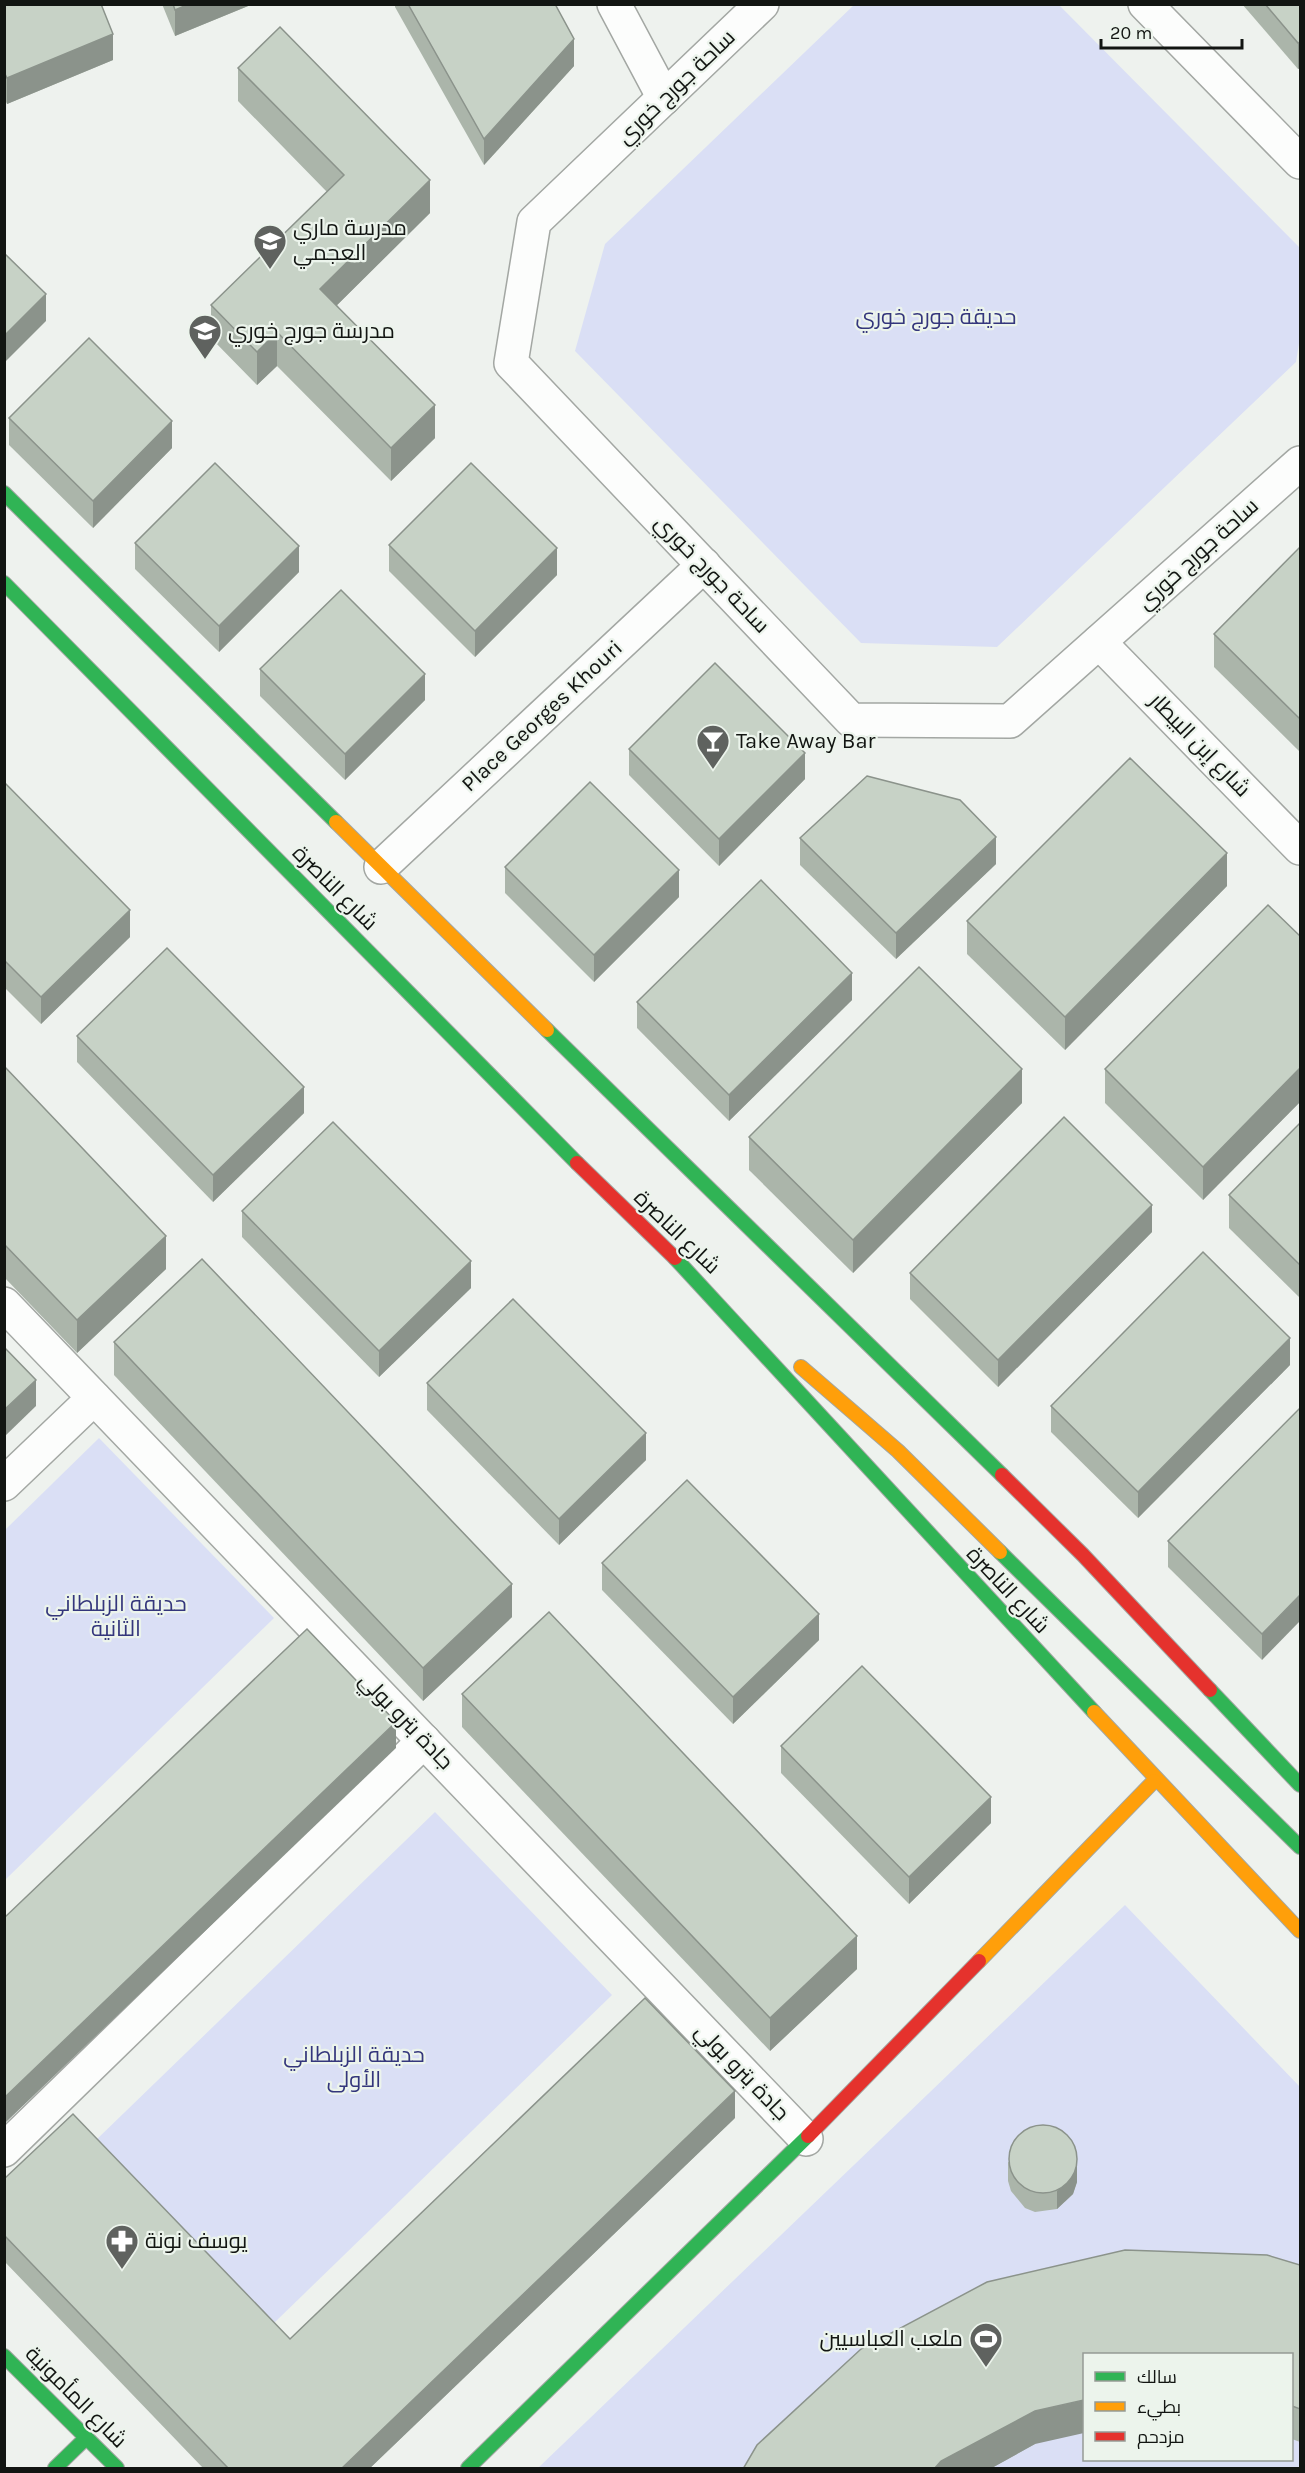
<svg xmlns="http://www.w3.org/2000/svg" width="1305" height="2473" viewBox="0 0 1305 2473" font-family="Karla,Cairo,sans-serif">
<style>
.green{fill:#dadff5;fill-rule:evenodd}
.lines{fill:none;stroke-linecap:round;stroke-linejoin:round}
.street-casing{stroke:#a3a7a3;stroke-width:36}
.fast-casing{stroke:#a3a7a3;stroke-width:16}
.slow-casing{stroke:#a3a7a3;stroke-width:16}
.jam-casing{stroke:#a3a7a3;stroke-width:16}
.street{stroke:#fcfdfc;stroke-width:33}
.fast{stroke:#30b455;stroke-width:14}
.slow{stroke:#ff9f0a;stroke-width:14}
.jam{stroke:#e5322d;stroke-width:14}
.wall{fill:#abb5aa}
.shaded-wall{fill:#8b938b}
.building{fill:#c7d2c6;stroke:#8b938b;stroke-width:1.5}
.labels{text-anchor:middle;dominant-baseline:central;stroke-width:4.5;stroke-linejoin:round;paint-order:stroke}
.street-label{font-size:22px;fill:#121512;stroke:#ecf4ec}
.poi-label{font-size:22px;fill:#121512;stroke:#ecf4ec;text-anchor:start}
.park-label{font-size:22px;fill:#34367c;stroke:#ecf4ec}
</style>
<rect width="100%" height="100%" fill="#eef2ee"/>
<g class="green">
<path d="M855 4 1059 5 1300 248V337L1296 362 997 647 861 643 575 351 605 244Z"/>
<path d="M99 1438 274 1618 5 1880V1530Z"/>
<path d="M435 1812 612 1995 273 2324 95 2141Z"/>
<path d="M1125 1905 1300 2087V2468H538ZM1084 2354H1292V2460H1084Z"/>
</g>
<g class="lines">
<defs>
<g id="street">
<path d="M614 4 664 98"/>
<path d="M762 4 534 222 511 363 851 720 1010 721 1300 463"/>
<path d="M1145 4 1300 162"/>
<path d="M1099 642 1300 848"/>
<path d="M381 867 704 565"/>
<path d="M4 1304 806 2139"/>
<path d="M4 1484 94 1398"/>
<path d="M4 2150 424 1741"/>
</g>
<g id="fast">
<path d="M4 493 336 822"/>
<path d="M4 583 577 1163"/>
<path d="M547 1030 1002 1475"/>
<path d="M675 1258 1094 1712"/>
<path d="M1000 1552 1300 1847"/>
<path d="M1210 1690 1300 1785"/>
<path d="M4 2356 117 2468"/>
<path d="M55 2468 86 2438"/>
<path d="M468 2468 808 2136"/>
</g>
<g id="slow">
<path d="M336 822 547 1030"/>
<path d="M801 1367 898 1451 1000 1552"/>
<path d="M1094 1712 1300 1931"/>
<path d="M979 1961 1154 1781"/>
</g>
<g id="jam">
<path d="M577 1163 675 1258"/>
<path d="M1002 1475 1083 1555 1210 1690"/>
<path d="M808 2136 979 1961"/>
</g>
</defs>
<use href="#street" class="street-casing"/>
<use href="#fast" class="fast-casing"/>
<use href="#slow" class="slow-casing"/>
<use href="#jam" class="jam-casing"/>
<use href="#street" class="street"/>
<use href="#fast" class="fast"/>
<use href="#slow" class="slow"/>
<use href="#jam" class="jam"/>
</g>
<g class="wall">
<path d="M4 4 113 60 7 104 4 98Z"/>
<path d="M162 4H253L175 36Z"/>
<path d="M395 4H555L574 66 484 165 395 7Z"/>
<path d="M1242 4H1300V68L1298 69Z"/>
<path d="M238 68 430 213 337 305 435 438 391 481 277 366 257 385 211 338V305L327 192 238 101Z"/>
<path d="M9 418 172 448 93 528 9 445Z"/>
<path d="M135 543 299 572 219 652 135 569Z"/>
<path d="M389 545 557 575 475 657 389 571Z"/>
<path d="M1300 547V752L1214 667V634Z"/>
<path d="M260 669 425 700 345 780 260 696Z"/>
<path d="M629 749 805 779 719 866 629 775Z"/>
<path d="M4 782 130 937 41 1024 4 987Z"/>
<path d="M800 838 996 864 896 959 800 865Z"/>
<path d="M505 867 679 897 594 982 505 893Z"/>
<path d="M1227 886 1065 1050 967 954V921Z"/>
<path d="M1300 936V1102L1203 1200 1105 1103V1069Z"/>
<path d="M852 1000 729 1121 637 1028V1002Z"/>
<path d="M77 1036 304 1113 213 1202 77 1062Z"/>
<path d="M4 1066 166 1269 77 1353 4 1277Z"/>
<path d="M1022 1103 853 1273 749 1170V1137Z"/>
<path d="M1300 1123V1298L1229 1228V1195Z"/>
<path d="M242 1211 471 1288 379 1377 242 1237Z"/>
<path d="M1152 1232 998 1387 910 1299V1273Z"/>
<path d="M114 1342 512 1617 423 1701 114 1375Z"/>
<path d="M1290 1365 1138 1518 1051 1432V1406Z"/>
<path d="M427 1383 646 1460 559 1545 427 1410Z"/>
<path d="M1300 1408 1262 1660 1168 1567V1541Z"/>
<path d="M602 1563 819 1640 733 1724 602 1590Z"/>
<path d="M462 1694 857 1969 770 2051 462 1727Z"/>
<path d="M781 1746 991 1823 909 1904 781 1773Z"/>
<path d="M735 2118 369 2469H204L4 2261V2179L290 2339Z"/>
<path d="M1008 2162 1077 2182 1073 2194 1057 2209 1035 2212 1025 2208 1011 2191 1008 2181Z"/>
<path d="M1300 2265V2442L1292 2439V2355H1084L1035 2444 990 2469H743Z"/>
</g>
<g class="shaded-wall">
<path d="M189 4H253L175 36V10Z"/>
<path d="M113 34V60L7 104V78Z"/>
<path d="M574 39V66L484 165V139Z"/>
<path d="M1300 42V68L1298 69V43Z"/>
<path d="M430 180V213L320 322V289Z"/>
<path d="M46 294V321L4 363V336Z"/>
<path d="M277 332V366L257 385V352Z"/>
<path d="M435 405V438L391 481V448Z"/>
<path d="M172 421V448L93 528V501Z"/>
<path d="M299 546V572L219 652V626Z"/>
<path d="M557 548V575L475 657V631Z"/>
<path d="M425 674V700L345 780V754Z"/>
<path d="M805 753V779L719 866V839Z"/>
<path d="M996 837V864L896 959V933Z"/>
<path d="M1227 853V886L1065 1050V1017Z"/>
<path d="M679 870V897L594 982V955Z"/>
<path d="M130 910V937L41 1024V997Z"/>
<path d="M852 973V1000L729 1121V1095Z"/>
<path d="M1300 1068V1102L1203 1200V1167Z"/>
<path d="M1022 1069V1103L853 1273V1240Z"/>
<path d="M304 1087V1113L213 1202V1175Z"/>
<path d="M1152 1205V1232L998 1387V1360Z"/>
<path d="M166 1236V1269L77 1353V1320Z"/>
<path d="M471 1261V1288L379 1377V1351Z"/>
<path d="M1290 1338V1365L1138 1518V1492Z"/>
<path d="M36 1380V1406L4 1437V1410Z"/>
<path d="M646 1433V1460L559 1545V1519Z"/>
<path d="M512 1584V1617L423 1701V1668Z"/>
<path d="M1300 1595V1621L1262 1660V1634Z"/>
<path d="M819 1614V1640L733 1724V1697Z"/>
<path d="M396 1722V1748L4 2124V2098Z"/>
<path d="M991 1797V1823L909 1904V1877Z"/>
<path d="M857 1936V1969L770 2051V2018Z"/>
<path d="M735 2091V2118L369 2469H341Z"/>
<path d="M1077 2164V2182L1073 2194 1057 2209V2191Z"/>
<path d="M1084 2400V2433L1035 2444 990 2469H934L941 2461 1035 2411Z"/>
</g>
<g class="building">
<path d="M4 4H101L113 34 7 78 4 72Z"/>
<path d="M173 4H189L175 10Z"/>
<path d="M408 4H555L574 39 484 139Z"/>
<path d="M1265 4H1300V42L1298 43Z"/>
<path d="M280 27 430 180 320 289 435 405 391 448 277 332 257 352 211 305 344 175 238 68Z"/>
<path d="M4 253 46 294 4 336Z"/>
<path d="M89 338 172 421 93 501 9 418Z"/>
<path d="M215 463 299 546 219 626 135 543Z"/>
<path d="M471 463 557 548 475 631 389 545Z"/>
<path d="M1300 547V719L1214 634Z"/>
<path d="M341 590 425 674 345 754 260 669Z"/>
<path d="M715 663 805 753 719 839 629 749Z"/>
<path d="M1130 758 1227 853 1065 1017 967 921Z"/>
<path d="M867 776 960 800 996 837 896 933 800 838Z"/>
<path d="M4 782 130 910 41 997 4 960Z"/>
<path d="M590 782 679 870 594 955 505 867Z"/>
<path d="M761 880 852 973 729 1095 637 1002Z"/>
<path d="M1268 905 1300 936V1068L1203 1167 1105 1069Z"/>
<path d="M167 948 304 1087 213 1175 77 1036Z"/>
<path d="M919 967 1022 1069 853 1240 749 1137Z"/>
<path d="M4 1066 166 1236 77 1320 4 1244Z"/>
<path d="M1064 1117 1152 1205 998 1360 910 1273Z"/>
<path d="M333 1122 471 1261 379 1351 242 1211Z"/>
<path d="M1300 1123V1265L1229 1195Z"/>
<path d="M1203 1252 1290 1338 1138 1492 1051 1406Z"/>
<path d="M202 1259 512 1584 423 1668 114 1342Z"/>
<path d="M513 1299 646 1433 559 1519 427 1383Z"/>
<path d="M4 1347 36 1380 4 1410Z"/>
<path d="M1300 1408V1595L1262 1634 1168 1541Z"/>
<path d="M687 1480 819 1614 733 1697 602 1563Z"/>
<path d="M549 1612 857 1936 770 2018 462 1694Z"/>
<path d="M307 1629 396 1722 4 2098V1918Z"/>
<path d="M862 1666 991 1797 909 1877 781 1746Z"/>
<path d="M645 1998 735 2091 341 2469H229L4 2235V2179L73 2114 290 2339Z"/>
<circle cx="1043" cy="2159" r="34"/>
<path d="M1125 2250 1267 2255 1300 2265V2409L1292 2406V2355H1084V2400L1035 2411 941 2461 934 2469H743L757 2445 861 2349 987 2282Z"/>
</g>
<defs>
<symbol id="school-pin" viewBox="-11 -11 22 30"><path d="M0 17L-7.5 6A9.5 9.5 0 1 1 7.5 6Z" fill="#5f625f" stroke="#ecf4ec"/><path d="M0-5L7-2L0 1L-7-2ZM-4 1L0 2.5L4 1V4Q0 6-4 4Z" fill="#fff"/></symbol>
<symbol id="bar-pin" viewBox="-11 -11 22 30"><path d="M0 17L-7.5 6A9.5 9.5 0 1 1 7.5 6Z" fill="#5f625f" stroke="#ecf4ec"/><path d="M-6-5H6L.8 .8V4.5H3.5V6h-7V4.5H-.8V.8Z" fill="#fff"/></symbol>
<symbol id="pharmacy-pin" viewBox="-11 -11 22 30"><path d="M0 17L-7.5 6A9.5 9.5 0 1 1 7.5 6Z" fill="#5f625f" stroke="#ecf4ec"/><path d="M-2-6h4v4h4v4h-4v4h-4v-4h-4v-4h4Z" fill="#fff"/></symbol>
<symbol id="stadium-pin" viewBox="-11 -11 22 30"><path d="M0 17L-7.5 6A9.5 9.5 0 1 1 7.5 6Z" fill="#5f625f" stroke="#ecf4ec"/><path d="M0-5a6.5 5 0 1 0 0 10a6.5 5 0 1 0 0-10ZM-3.5-1.8h7v3.6h-7Z" fill="#fff"/></symbol>
</defs>
<g fill-rule="evenodd">
<use href="#school-pin" x="251" y="222" width="38" height="52"/>
<use href="#school-pin" x="186" y="312" width="38" height="52"/>
<use href="#bar-pin" x="694" y="722" width="38" height="52"/>
<use href="#pharmacy-pin" x="103" y="2222" width="38" height="52"/>
<use href="#stadium-pin" x="967" y="2320" width="38" height="52"/>
</g>
<g class="labels">
<g class="street-label">
<text transform="translate(676 87) rotate(-44)">ساحة جورج خوري</text>
<text transform="translate(1198 554) rotate(-42)">ساحة جورج خوري</text>
<text transform="translate(712 574) rotate(46)">ساحة جورج خوري</text>
<text transform="translate(542 716) rotate(-43)">Place Georges Khouri</text>
<text transform="translate(1200 745) rotate(46)">شارع إبن البيطار</text>
<text transform="translate(335 888) rotate(45)">شارع الناصرة</text>
<text transform="translate(677 1232) rotate(44)">شارع الناصرة</text>
<text transform="translate(1008 1590) rotate(47)">شارع الناصرة</text>
<text transform="translate(406 1721) rotate(46)">جادة بترو بولي</text>
<text transform="translate(742 2072) rotate(46)">جادة بترو بولي</text>
<text transform="translate(76 2397) rotate(45)">شارع المأمونية</text>
</g>
<g class="poi-label">
<text x="293" y="228">مدرسة ماري<tspan x="293" dy="25">العجمي</tspan></text>
<text x="228" y="331">مدرسة جورج خوري</text>
<text x="736" y="741">Take Away Bar</text>
<text x="145" y="2241">يوسف نونة</text>
<text x="963" y="2339" text-anchor="end">ملعب العباسيين</text>
</g>
<g class="park-label">
<text x="936" y="317">حديقة جورج خوري</text>
<text x="116" y="1604">حديقة الزبلطاني<tspan x="116" dy="25">الثانية</tspan></text>
<text x="354" y="2055">حديقة الزبلطاني<tspan x="354" dy="25">الأولى</tspan></text>
</g>
</g>
<rect width="1305" height="2473" fill="none" stroke="#121512" stroke-width="12"/>
<rect x="1083" y="2353" width="210" height="108" fill="#ecf4ec" stroke="#959b95" stroke-width="1.5"/>
<rect x="1095" y="2372" width="30" height="9" fill="#30b455" stroke="#959b95" stroke-width="1.5"/>
<text x="1137" y="2383" font-size="18" fill="#121512">سالك</text>
<rect x="1095" y="2402" width="30" height="9" fill="#ff9f0a" stroke="#959b95" stroke-width="1.5"/>
<text x="1137" y="2413" font-size="18" fill="#121512">بطيء</text>
<rect x="1095" y="2432" width="30" height="9" fill="#e5322d" stroke="#959b95" stroke-width="1.5"/>
<text x="1137" y="2443" font-size="18" fill="#121512">مزدحم</text>
<path d="M1101 39v9h141v-9" fill="none" stroke="#121512" stroke-width="3"/>
<text x="1110" y="39" font-size="18" fill="#121512" stroke="#ecf4ec" stroke-width="4.5" paint-order="stroke">20 m</text>
</svg>
